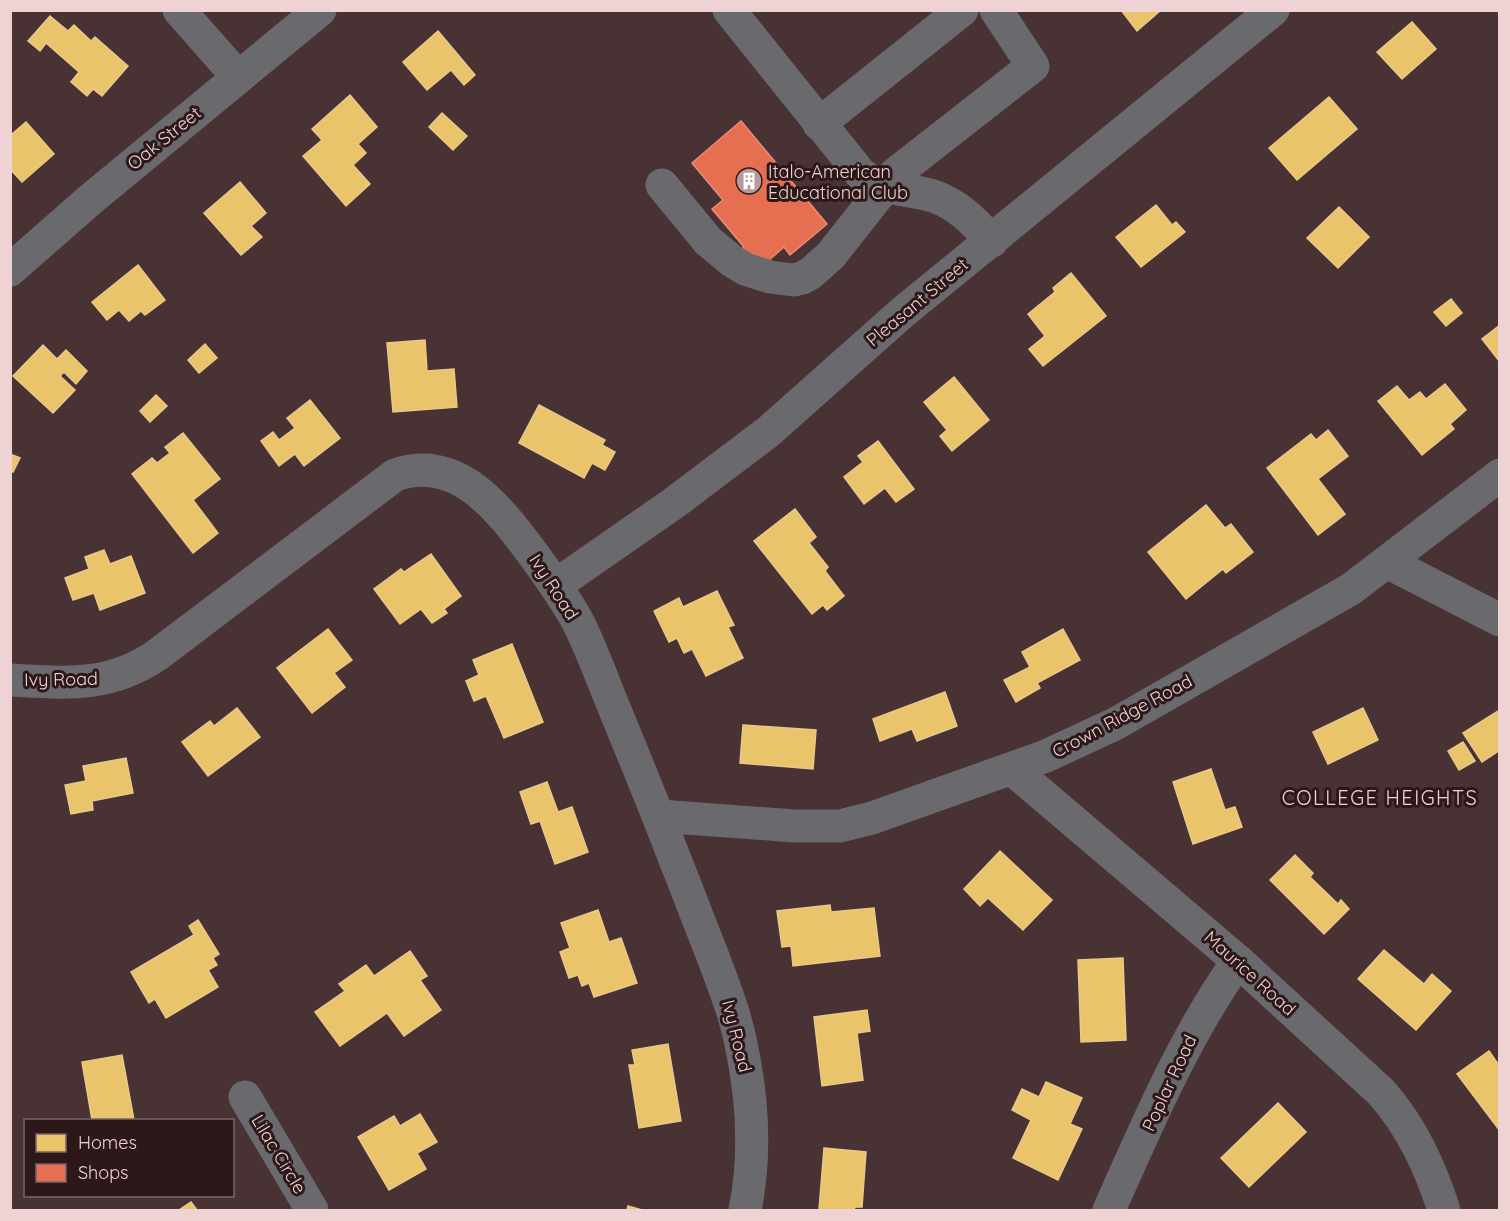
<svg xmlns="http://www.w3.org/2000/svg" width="1510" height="1221" viewBox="0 0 1510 1221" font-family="Quicksand,sans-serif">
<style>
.homes{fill:#e9c46a;stroke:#ebc88a;stroke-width:1.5}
.shops{fill:#e76f51;stroke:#e98d78;stroke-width:1.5}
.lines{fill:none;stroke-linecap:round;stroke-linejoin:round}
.minor{stroke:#6a696e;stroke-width:33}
.labels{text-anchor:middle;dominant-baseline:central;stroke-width:6;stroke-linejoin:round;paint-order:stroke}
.street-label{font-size:18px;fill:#efd3d4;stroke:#2c1819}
.poi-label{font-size:18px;fill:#efd3d4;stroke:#2c1819;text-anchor:start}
.neighbourhood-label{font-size:20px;letter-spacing:1.5px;fill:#efd3d4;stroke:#2c1819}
</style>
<rect width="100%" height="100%" fill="#493234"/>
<g class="homes">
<path d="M1121 10H1161L1137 31Z"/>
<path d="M50 16 68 31 74 25 91 41 95 37 128 66 102 96 93 89 87 96 71 82 79 72 46 43 40 51 28 41Z"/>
<path d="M1412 22 1436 49 1402 79 1377 52Z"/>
<path d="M438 31 475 75 464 85 451 70 427 90 403 62Z"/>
<path d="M350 95 377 127 358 144 366 153 353 165 370 184 346 206 303 156 322 140 312 129Z"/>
<path d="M1329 97 1357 129 1297 180 1269 148Z"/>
<path d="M442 113 467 136 453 150 429 127Z"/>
<path d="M26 122 54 154 22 182 10 169V132L12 134Z"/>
<path d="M240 182 266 213 251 226 262 237 241 255 204 213Z"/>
<path d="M1156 205 1172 225 1176 222 1185 232 1141 267 1116 237Z"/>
<path d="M1339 207 1369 237 1338 268 1307 238Z"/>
<path d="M138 265 165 300 145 315 141 311 129 321 119 310 107 320 92 302Z"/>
<path d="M1071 273 1106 316 1043 366 1029 349 1045 336 1028 314 1055 292 1053 288Z"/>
<path d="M1451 299 1462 313 1446 326 1434 312Z"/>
<path d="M1500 325V362L1482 339Z"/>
<path d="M425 340 427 371 454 369 457 407 393 412 387 343Z"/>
<path d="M205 344 217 358 199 373 188 360Z"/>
<path d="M43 345 57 359 66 350 87 371 76 384 64 372 60 376 75 390 53 413 13 376Z"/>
<path d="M954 377 989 420 952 451 940 436 947 430 924 402Z"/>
<path d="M1445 384 1466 410 1450 424 1454 429 1422 455 1378 401 1397 386 1409 400 1420 392 1426 399Z"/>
<path d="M156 395 167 406 150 422 140 411Z"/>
<path d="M310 400 340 438 304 466 295 454 279 466 261 441 273 432 279 440 295 428 287 418Z"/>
<path d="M539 405 605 440 602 445 615 452 605 470 592 463 584 478 519 443Z"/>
<path d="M1328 430 1348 456 1318 479 1345 514 1318 535 1267 468 1311 434 1316 440Z"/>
<path d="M183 433 220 479 193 500 218 533 193 553 132 474 152 458 157 463 170 453 165 447Z"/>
<path d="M878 441 914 489 896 502 885 488 864 504 844 477 863 462 858 456Z"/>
<path d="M10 454 20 458 13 472 10 471Z"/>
<path d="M1206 505 1225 528 1231 524 1253 552 1226 573 1223 569 1186 599 1148 552Z"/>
<path d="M795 509 816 537 809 543 828 567 825 571 844 596 827 610 823 605 812 614 754 541Z"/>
<path d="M104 550 110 564 131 556 145 593 100 610 94 593 73 600 65 578 89 569 85 557Z"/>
<path d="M431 554 461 596 444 609 447 613 432 623 421 609 400 624 374 589 401 569 404 572Z"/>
<path d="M717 591 734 625 728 627 743 658 706 676 692 649 684 653 677 638 669 642 654 611 679 598 683 607Z"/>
<path d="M328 629 352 660 334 673 345 687 312 713 277 668Z"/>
<path d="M1063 629 1080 660 1037 683 1040 688 1016 702 1004 680 1030 667 1022 652Z"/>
<path d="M512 644 543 722 504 738 486 696 474 701 466 681 479 675 473 660Z"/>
<path d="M945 692 957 726 917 741 912 729 880 741 873 719Z"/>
<path d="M237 708 260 737 208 776 182 742 210 721 214 726Z"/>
<path d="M1363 708 1378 740 1328 764 1313 732Z"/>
<path d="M1498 711 1500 714V750L1482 762 1463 733Z"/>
<path d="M743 725 816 730 813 769 740 763Z"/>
<path d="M1463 742 1475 761 1459 770 1448 751Z"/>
<path d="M126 758 133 793 92 801 93 810 71 814 65 785 86 781 83 766Z"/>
<path d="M1211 769 1225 810 1235 807 1242 827 1193 844 1173 782Z"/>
<path d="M547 782 558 812 572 807 588 852 555 864 540 821 531 824 520 792Z"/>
<path d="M1000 851 1052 900 1023 930 988 898 980 906 964 889Z"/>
<path d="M1295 855 1313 873 1310 877 1338 904 1341 900 1349 909 1324 934 1270 880Z"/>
<path d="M830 905 831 912 874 908 880 956 793 966 791 946 782 947 777 911Z"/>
<path d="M598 910 609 942 621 938 637 983 594 997 589 983 582 986 578 975 569 978 560 952 570 948 561 923Z"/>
<path d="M198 920 219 954 213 958 217 965 208 970 218 987 166 1018 155 999 149 1003 131 972 194 935 189 926Z"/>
<path d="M1384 950 1424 984 1432 974 1451 991 1416 1030 1358 979Z"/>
<path d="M410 951 427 976 420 980 441 1010 404 1036 387 1013 340 1046 315 1012 345 991 339 984 366 965 374 976Z"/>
<path d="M1123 958 1126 1040 1081 1042 1078 960Z"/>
<path d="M867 1010 870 1031 857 1033 863 1080 822 1086 814 1017Z"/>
<path d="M668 1044 681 1121 639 1128 629 1065H635L632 1050Z"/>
<path d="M1489 1051 1498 1064 1500 1063V1131L1457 1074Z"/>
<path d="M122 1055 134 1120H92L82 1062Z"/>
<path d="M1046 1082 1082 1098 1070 1124 1082 1129 1058 1180 1013 1158 1031 1120 1012 1110 1022 1089 1039 1097Z"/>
<path d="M1278 1103 1306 1132 1249 1187 1221 1158Z"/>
<path d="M420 1114 437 1142 417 1153 426 1169 389 1190 358 1137 394 1116 400 1126Z"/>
<path d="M824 1148 866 1152 862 1207H855L854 1210H819Z"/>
<path d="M191 1202 197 1210H179Z"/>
<path d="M628 1206 642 1210H627Z"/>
</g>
<path class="shops" d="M741 121 827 224 790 255 784 247 761 267 735 254 744 247 712 209 723 200 692 163Z"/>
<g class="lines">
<g class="minor">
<path d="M179 10 238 77"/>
<path d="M729 10 860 173C882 192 911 188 936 197 960 206 975 223 992 241"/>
<path d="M819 124 962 10"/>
<path d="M662 185 708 241 732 261 745 269 770 277 794 280 802 278 811 273 831 255 895 174 1033 66 996 10"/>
<path d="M10 270 91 199 320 10"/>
<path d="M1387 562 1500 620"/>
<path d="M556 585 674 503 768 432 903 312 1273 10"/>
<path d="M10 680C66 683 109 688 157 655L395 475C458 453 500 510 533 554 549 576 565 598 578 622 592 650 603 681 615 710 635 759 655 807 674 857 687 889 699 922 712 954 723 984 735 1013 741 1044 753 1100 756 1155 745 1210"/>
<path d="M1012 769 1238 961 1381 1092C1412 1127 1430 1167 1444 1210"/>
<path d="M659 816 795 826H840L872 818 1046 756 1115 724 1351 589 1500 475"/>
<path d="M245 1097 312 1210"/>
<path d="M1109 1210C1147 1125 1184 1037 1238 961"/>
</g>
</g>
<defs>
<symbol id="building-disc" viewBox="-11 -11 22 22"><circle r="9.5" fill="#b59b9c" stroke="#2c1819"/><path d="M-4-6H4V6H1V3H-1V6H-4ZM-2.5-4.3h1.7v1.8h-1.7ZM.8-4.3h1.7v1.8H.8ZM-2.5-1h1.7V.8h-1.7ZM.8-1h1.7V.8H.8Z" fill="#fff"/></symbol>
</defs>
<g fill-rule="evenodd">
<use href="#building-disc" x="734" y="166" width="30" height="30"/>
</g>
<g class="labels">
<g class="street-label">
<text transform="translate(164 138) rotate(-39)">Oak Street</text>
<text transform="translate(917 302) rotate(-40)">Pleasant Street</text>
<text transform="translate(554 587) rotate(57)">Ivy Road</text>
<text transform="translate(61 679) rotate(-1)">Ivy Road</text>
<text transform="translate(1122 716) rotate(-28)">Crown Ridge Road</text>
<text transform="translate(1250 973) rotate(42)">Maurice Road</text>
<text transform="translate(737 1036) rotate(76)">Ivy Road</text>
<text transform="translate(1169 1083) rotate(-65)">Poplar Road</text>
<text transform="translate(279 1154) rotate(59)">Lilac Circle</text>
</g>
<g class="poi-label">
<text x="768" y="171">Italo-American<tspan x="768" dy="21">Educational Club</tspan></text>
</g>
<g class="neighbourhood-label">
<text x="1380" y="797">COLLEGE HEIGHTS</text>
</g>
</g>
<rect width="1510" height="1221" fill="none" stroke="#efd3d4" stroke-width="24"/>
<rect x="24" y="1119" width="210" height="78" fill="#2c1819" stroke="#7a6364" stroke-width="1.5"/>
<rect x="36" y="1134" width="30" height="18" fill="#e9c46a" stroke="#7a6364" stroke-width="1.5"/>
<text x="78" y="1149" font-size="18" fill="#efd3d4">Homes</text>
<rect x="36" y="1164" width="30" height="18" fill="#e76f51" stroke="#7a6364" stroke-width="1.5"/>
<text x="78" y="1179" font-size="18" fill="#efd3d4">Shops</text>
</svg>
